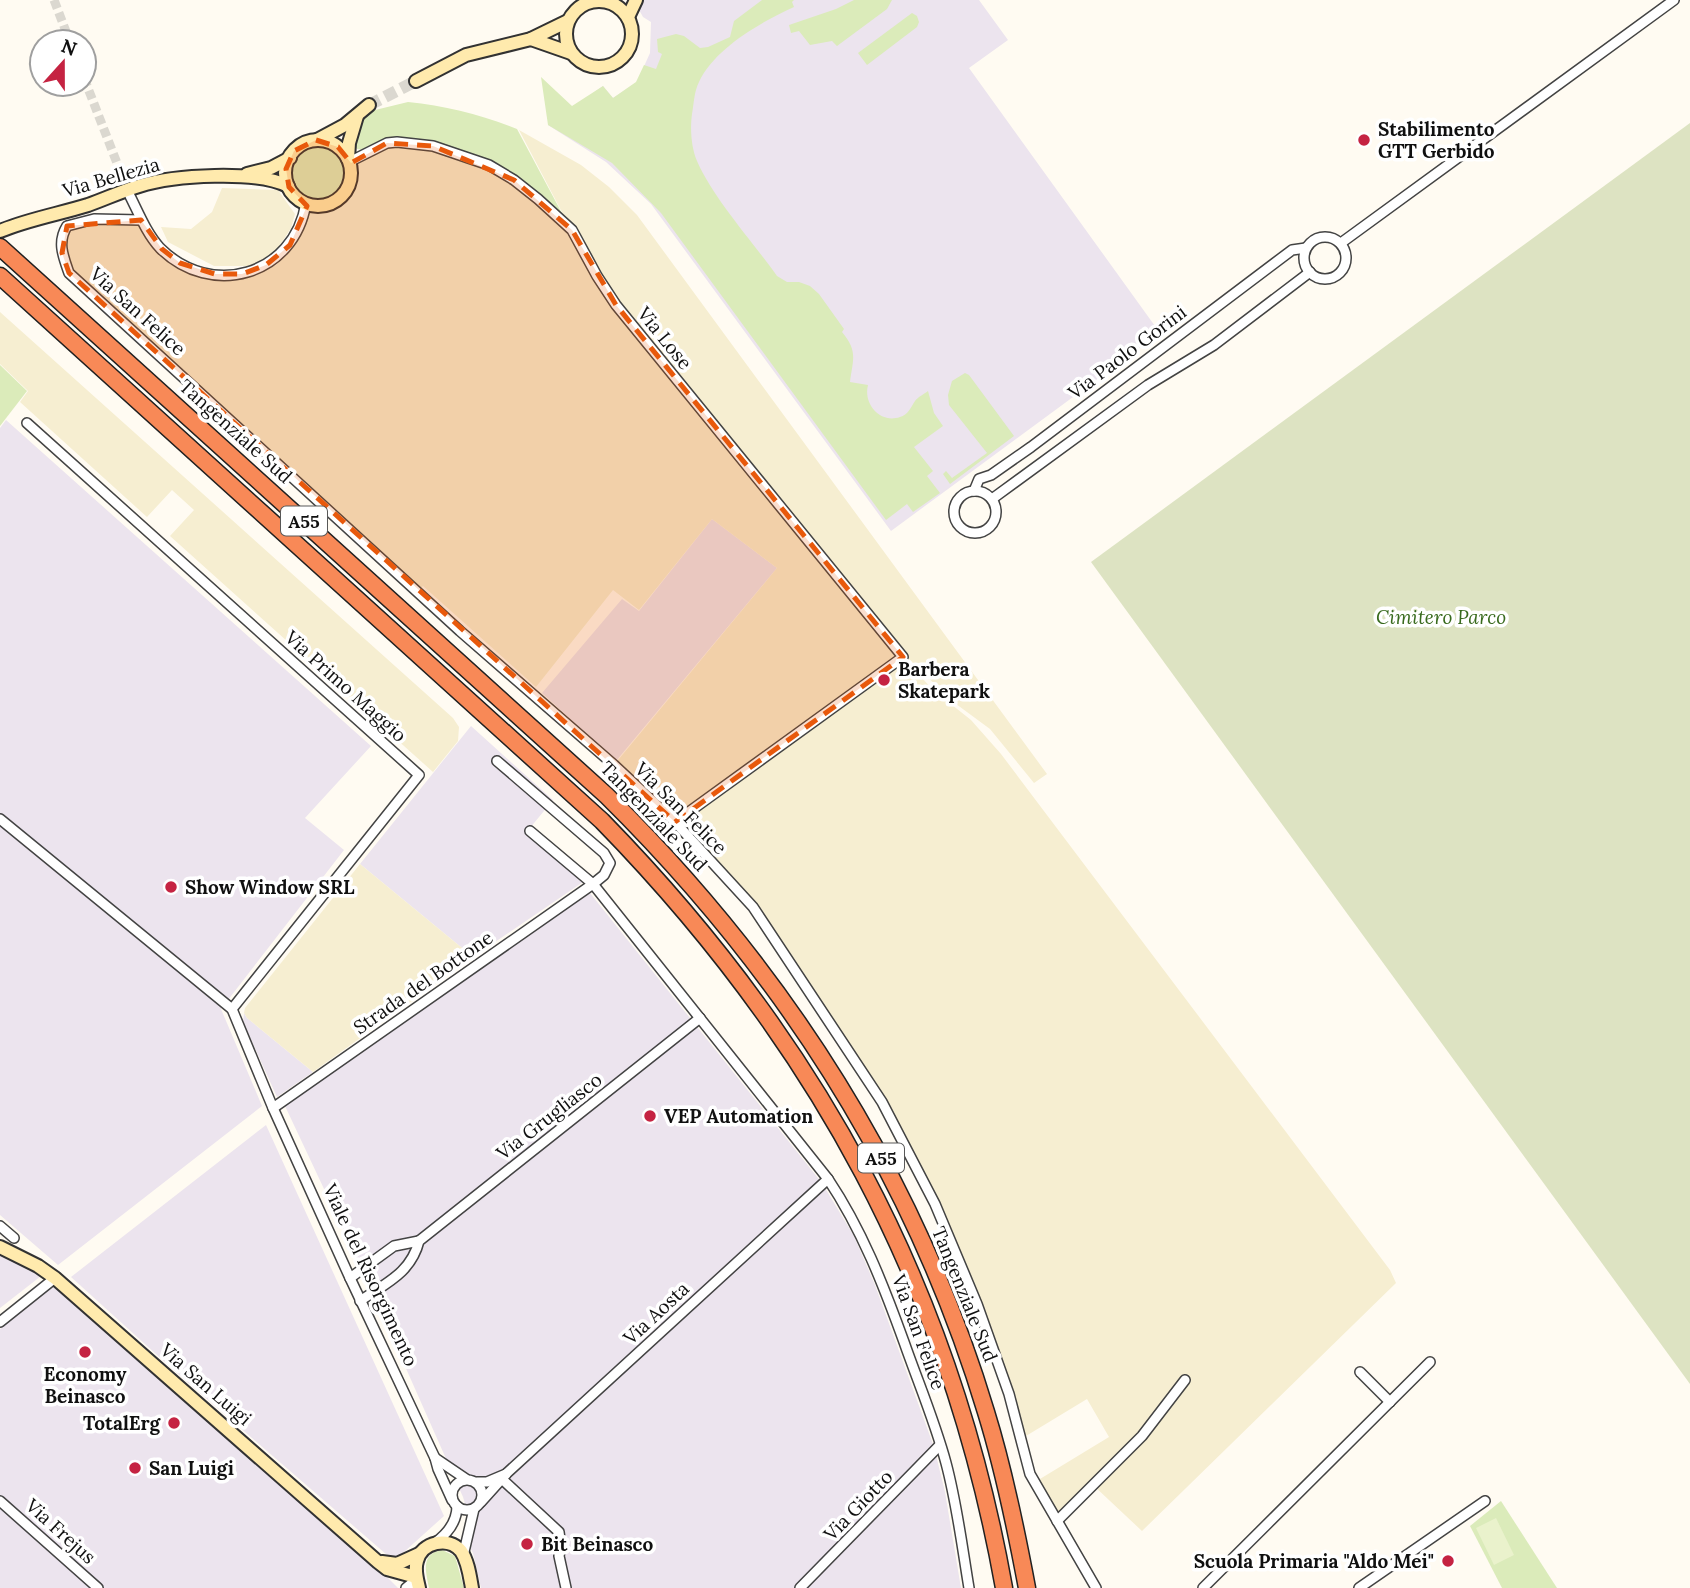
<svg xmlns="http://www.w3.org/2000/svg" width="1690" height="1588" viewBox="0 0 1690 1588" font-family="Lora,serif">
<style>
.industrial{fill:#ece4ee}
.farmland{fill:#f6eed1}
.green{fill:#dbebba}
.cemetery{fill:#dde3c2}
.pitch{fill:#eaf2cc}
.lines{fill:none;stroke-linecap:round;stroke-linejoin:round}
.street-tunnel{stroke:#dbd8d0;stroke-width:9;stroke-dasharray:9 4.5;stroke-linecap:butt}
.secondary-tunnel{stroke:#dbd8d0;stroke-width:12;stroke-dasharray:12 6;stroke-linecap:butt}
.street-casing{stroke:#434343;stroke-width:12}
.secondary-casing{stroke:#323232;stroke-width:16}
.highway-casing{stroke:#212121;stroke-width:19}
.street{stroke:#fff;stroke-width:9}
.secondary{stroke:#ffeaad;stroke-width:12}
.highway{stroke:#f88957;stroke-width:16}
.marked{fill:#e8590c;fill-opacity:0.2;stroke:#e8590c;stroke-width:5;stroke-dasharray:14 9;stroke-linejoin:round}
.poi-dot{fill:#c52342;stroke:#fff;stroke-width:2.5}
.labels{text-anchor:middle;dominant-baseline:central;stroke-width:7;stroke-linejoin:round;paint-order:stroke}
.shield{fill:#fff;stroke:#585858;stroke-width:2}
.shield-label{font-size:18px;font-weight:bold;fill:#101010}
.poi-label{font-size:19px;font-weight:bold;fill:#101010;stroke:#fff;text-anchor:start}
.street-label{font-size:19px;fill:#101010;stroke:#fff}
.park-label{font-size:19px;font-style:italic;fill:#386a1d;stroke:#fff}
</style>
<rect width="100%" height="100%" fill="#fffbf2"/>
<g class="industrial">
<path d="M641 0H979L1008 40 969 68 1160 333 891 531 651 204 606 162 548 125 603 86 613 98 637 82 650 53 651 22 643 17 638 8Z"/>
<path d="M6 420 371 746 305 818 344 850 221 1009 262 1106 58 1265 0 1215V428Z"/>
<path d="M712 519 777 568 616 761 542 693 622 599 639 611Z"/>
<path d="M471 726 553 800 525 834 583 882 473 957 360 864Z"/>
<path d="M590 893 822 1183 854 1236 875 1285 934 1447 945 1492 961 1588H481L473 1553 467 1542 468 1514 463 1497 365 1276 285 1106Z"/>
<path d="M244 1013 247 1018 313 1072 277 1097 243 1022Z"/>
<path d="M266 1125 444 1516 394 1561 178 1374 71 1277Z"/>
<path d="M0 1255 41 1276 0 1308Z"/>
<path d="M55 1285 383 1573 398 1588H0V1329Z"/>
</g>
<g class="farmland">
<path d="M519 130 581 165 609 187 637 215 1047 774 1034 783 990 729 952 701 905 655 619 303 600 275 575 228 565 218Z"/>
<path d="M387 143H414L489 165 562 220 597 276 903 657 932 689 971 720 1001 754 1390 1270 1396 1283 1142 1531 1093 1485 1057 1521 1035 1482 1109 1437 1087 1399 1021 1439 977 1304 882 1102 753 907 614 765 777 568 712 519 639 610 613 590 536 687 423 586 418 591 69 273 63 233 77 222 141 220 181 268 193 274 216 280 243 279 257 275 276 265 291 250 301 230 306 203 349 162Z"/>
<path d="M222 188 278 190 295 214 291 228 277 250 253 266H214L168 242 161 227 191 229 212 212Z"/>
<path d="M0 312 453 718 459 727 458 741 433 772 170 536 194 510 172 490 147 517 20 402 28 391 0 364Z"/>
<path d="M360 864 473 957 313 1072 247 1018 244 1013 245 1008Z"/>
</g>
<g class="green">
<path d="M762 0H794L792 2 794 7C761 22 715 48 699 82 694 92 694 103 692 114 690 128 691 147 697 161 713 198 753 242 777 276L787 282H799L810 286 819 294 844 329 842 332C858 351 853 359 850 382L868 385C863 404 880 424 900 417 908 415 911 407 915 401 918 397 924 394 928 391L934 413 943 426 914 447 933 471 927 476 940 493 913 512 907 504 886 520 661 213 612 163 548 125 541 77 572 106 603 86 613 98 636 82 644 65 656 69 662 54 658 52 657 39 676 34 684 36 700 48 708 47 730 37 734 21Z"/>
<path d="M854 0H892L887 9 837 46 832 41 810 45 799 31 791 33 789 25 836 9Z"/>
<path d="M912 13 917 16 919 22 917 27 867 65 858 53Z"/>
<path d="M408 102C446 106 482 115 517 129L564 217C522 179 476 150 419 140 410 138 396 136 387 138 379 140 372 148 363 150L357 149 354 144 355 125 371 111Z"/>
<circle cx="318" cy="173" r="32"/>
<path d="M0 365 27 391 0 426Z"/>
<path d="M965 373 969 375 1014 436 950 484 943 474 946 471 952 478 987 453 949 405 948 395 952 381Z"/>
<path d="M1501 1501 1557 1588H1502L1470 1526Z"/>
<path d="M442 1550 455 1556 464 1588H429C426 1571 420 1554 442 1550Z"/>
</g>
<path class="cemetery" d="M1690 123V1384L1091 562Z"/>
<path class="pitch" d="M1496 1518 1514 1555 1494 1565 1476 1528Z"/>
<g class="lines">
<g class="street-tunnel">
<path d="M54 0 70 42"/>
<path d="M84 78 129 194"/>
</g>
<path class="secondary-tunnel" d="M369 105 416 81"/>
<defs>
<g id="street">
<path d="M349 162 387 143 397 142 433 146 489 165 514 180 538 199 572 230 597 276 616 305 903 657 675 822"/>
<path d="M130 196C139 214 147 234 160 248 211 299 294 276 306 203"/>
<path d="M141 220 94 219 67 226C57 242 63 256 69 273L460 631 614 765 675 822 753 907 882 1102 935 1204 977 1304 1009 1394 1030 1474 1096 1588"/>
<circle cx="1325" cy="258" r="21"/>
<path d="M1341 243 1674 0"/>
<path d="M27 423 419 775 232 1009"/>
<path d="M974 491 979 479 991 475 1031 447 1292 250 1306 248"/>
<circle cx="975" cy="512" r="21"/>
<path d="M992 499 1148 385 1214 345 1310 272"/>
<path d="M0 819 232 1009 273 1108 350 1278 435 1458 438 1469 452 1500"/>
<path d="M530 831 593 884 828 1179C862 1230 883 1284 904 1342 918 1382 935 1422 946 1463 957 1504 962 1546 969 1588"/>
<path d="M273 1108 593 884 604 875 610 863 604 853 497 761"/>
<path d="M0 1226 14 1238"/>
<path d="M350 1278 394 1246 419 1241"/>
<path d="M360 1301C386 1283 411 1273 419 1241L700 1018"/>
<path d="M0 1322 55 1278"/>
<path d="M1360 1372 1390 1402"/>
<path d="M435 1458 466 1479"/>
<circle cx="467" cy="1495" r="15"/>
<path d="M503 1480 559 1532 561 1546 559 1556 566 1588"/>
<path d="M477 1482H487L506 1474"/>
<path d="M0 1501 98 1588"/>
<path d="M481 1502 507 1473 828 1179"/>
<path d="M1057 1521 1142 1436 1185 1380"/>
<path d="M436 1542C448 1533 457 1522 457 1506"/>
<path d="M463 1556 474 1509"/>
<path d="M406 1588 417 1579"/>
<path d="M800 1588 940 1445"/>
<path d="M1203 1588 1430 1362"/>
<path d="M1359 1588 1485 1501"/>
</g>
<g id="secondary">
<circle cx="599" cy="34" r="33"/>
<path d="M628 17 636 0"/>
<path d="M531 39 571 53"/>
<path d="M416 81 466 55 531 39 568 21"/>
<path d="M317 140 345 125 369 105"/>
<circle cx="318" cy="173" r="33"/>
<path d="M348 159 349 143 357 116"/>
<path d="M247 174 271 168 290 158"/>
<path d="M0 231C29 219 59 214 88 205 105 199 122 191 139 186 174 175 256 170 288 186"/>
<path d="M0 1247 38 1266 55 1278 378 1562 387 1569 416 1577"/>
<path d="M382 1562 397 1564 419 1554"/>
<path d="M419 1588C417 1579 414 1570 417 1561 422 1542 448 1536 461 1551 468 1561 470 1577 472 1588"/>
</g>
<g id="highway">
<path d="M0 247 607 796C784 971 914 1173 986 1412 1004 1470 1016 1529 1027 1588"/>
<path d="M0 276 602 821C816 1040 950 1285 1004 1588"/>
</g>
</defs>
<use href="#street" class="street-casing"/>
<use href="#secondary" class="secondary-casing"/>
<use href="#highway" class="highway-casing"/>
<use href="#street" class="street"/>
<use href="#secondary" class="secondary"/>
<use href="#highway" class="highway"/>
</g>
<path class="marked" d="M316 140 338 147 351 163 387 143 433 146 514 180 572 230 616 305 903 657 675 822 69 273 62 253 67 226 141 220 162 249 180 263 215 274H242L266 265 290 245 307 206 289 187 286 169 294 151Z"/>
<g class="poi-dot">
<circle cx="1364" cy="140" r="7"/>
<circle cx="884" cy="680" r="7"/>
<circle cx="171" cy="887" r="7"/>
<circle cx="650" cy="1116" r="7"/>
<circle cx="85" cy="1352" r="7"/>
<circle cx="174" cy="1423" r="7"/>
<circle cx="135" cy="1468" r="7"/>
<circle cx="527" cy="1544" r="7"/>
<circle cx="1448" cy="1561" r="7"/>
</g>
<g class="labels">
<g class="shield">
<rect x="281" y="506.5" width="46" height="29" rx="5"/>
<rect x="858" y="1143.5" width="46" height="29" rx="5"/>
</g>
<g class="shield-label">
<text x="304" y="521">A55</text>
<text x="881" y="1158">A55</text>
</g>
<g class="poi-label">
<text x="1378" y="129">Stabilimento<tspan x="1378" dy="22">GTT Gerbido</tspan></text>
<text x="898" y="669">Barbera<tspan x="898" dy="22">Skatepark</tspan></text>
<text x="185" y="887">Show Window SRL</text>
<text x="664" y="1116">VEP Automation</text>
<text x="85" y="1374" text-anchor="middle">Economy<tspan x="85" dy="22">Beinasco</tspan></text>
<text x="160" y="1423" text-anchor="end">TotalErg</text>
<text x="149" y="1468">San Luigi</text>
<text x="541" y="1544">Bit Beinasco</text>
<text x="1434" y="1561" text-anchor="end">Scuola Primaria "Aldo Mei"</text>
</g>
<g class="street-label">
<text transform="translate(111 177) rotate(-16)">Via Bellezia</text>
<text transform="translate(138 311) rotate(42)">Via San Felice</text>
<text transform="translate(665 338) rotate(51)">Via Lose</text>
<text transform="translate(1127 352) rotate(-37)">Via Paolo Gorini</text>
<text transform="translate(236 431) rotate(42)">Tangenziale Sud</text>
<text transform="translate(346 686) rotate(42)">Via Primo Maggio</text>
<text transform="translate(681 808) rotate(45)">Via San Felice</text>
<text transform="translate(654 816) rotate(46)">Tangenziale Sud</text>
<text transform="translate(423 982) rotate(-35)">Strada del Bottone</text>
<text transform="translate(549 1116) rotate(-38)">Via Grugliasco</text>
<text transform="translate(371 1275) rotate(65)">Viale del Risorgimento</text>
<text transform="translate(965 1294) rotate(68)">Tangenziale Sud</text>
<text transform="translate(656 1313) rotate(-43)">Via Aosta</text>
<text transform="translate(919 1332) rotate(70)">Via San Felice</text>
<text transform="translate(206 1384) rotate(41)">Via San Luigi</text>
<text transform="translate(858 1505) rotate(-46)">Via Giotto</text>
<text transform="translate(61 1531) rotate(42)">Via Frejus</text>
</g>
<g class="park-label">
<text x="1441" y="617">Cimitero Parco</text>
</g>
</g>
<g transform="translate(63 63) rotate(21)"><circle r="33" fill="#ffffff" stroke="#9f9f9f" stroke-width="2"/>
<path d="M0-5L12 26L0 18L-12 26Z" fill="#c52342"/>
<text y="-10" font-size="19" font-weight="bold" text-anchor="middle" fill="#101010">N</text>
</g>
</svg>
